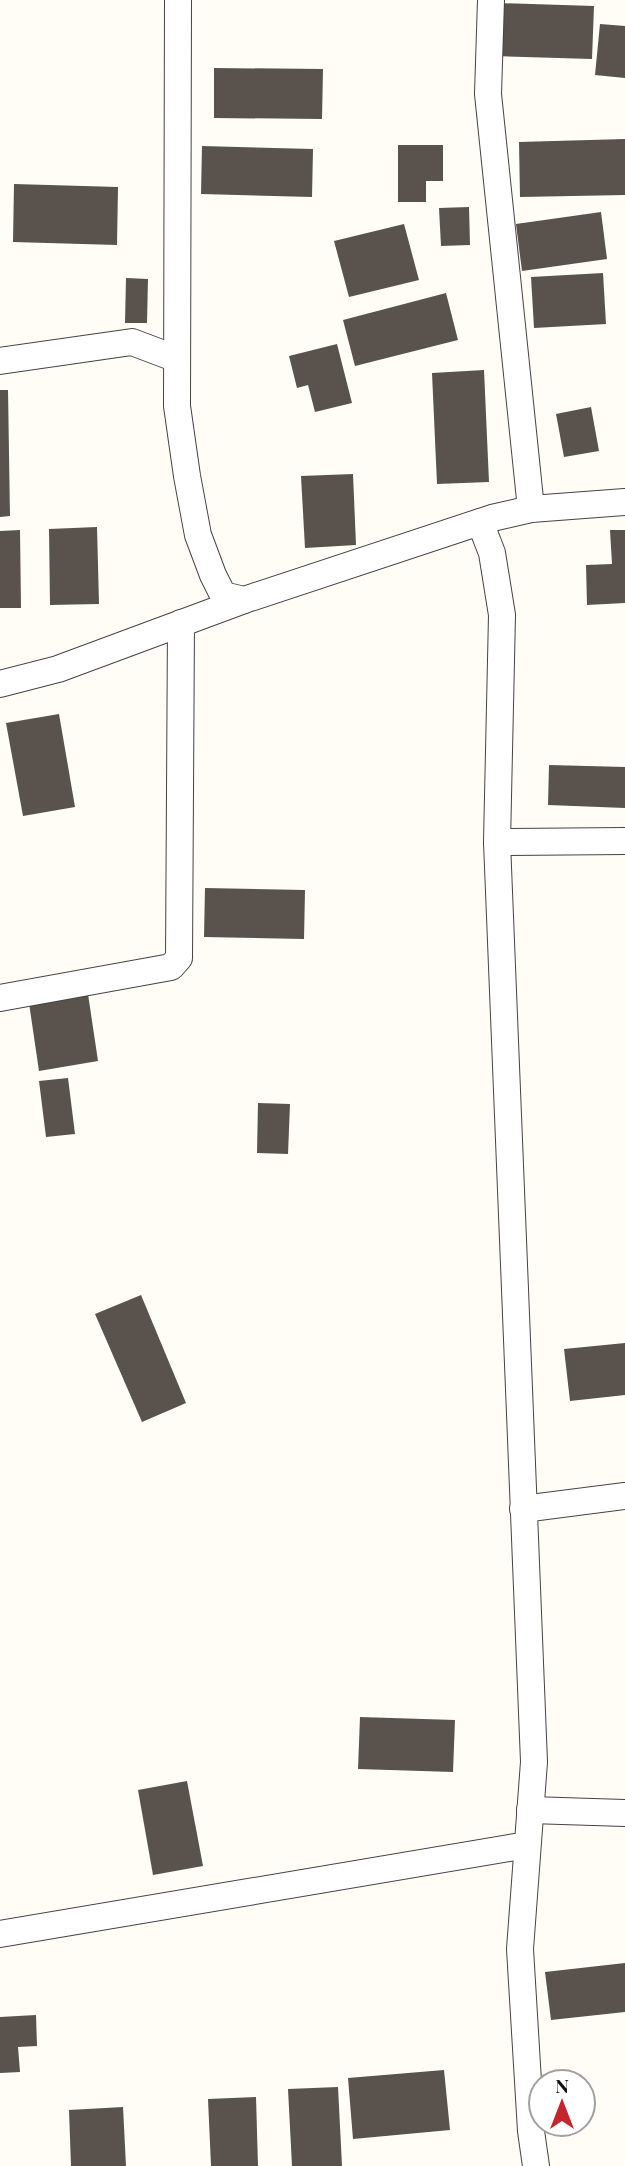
<svg xmlns="http://www.w3.org/2000/svg" width="625" height="2166" viewBox="0 0 625 2166" font-family="'Playfair Display',serif">
<style>
.building{fill:#5a524d}
.lines{fill:none;stroke-linecap:round;stroke-linejoin:round}
.minor-casing{stroke:#444;stroke-width:28}
.minor{stroke:#fff;stroke-width:26}
</style>
<rect width="100%" height="100%" fill="#fffdf5"/>
<g class="building">
<path d="M496 3 594 6 592 59 495 56Z"/>
<path d="M600 24 625 26V78L595 75Z"/>
<path d="M214 68 323 69 322 119 214 118Z"/>
<path d="M625 139V195L520 197 519 142Z"/>
<path d="M398 145H443V181H426V202H398Z"/>
<path d="M202 146 313 149 312 197 201 194Z"/>
<path d="M14 184 118 187 117 245 13 242Z"/>
<path d="M469 207 470 245 441 246 439 208Z"/>
<path d="M601 212 607 259 522 271 516 224Z"/>
<path d="M404 224 419 280 349 297 334 241Z"/>
<path d="M603 273 606 324 534 328 531 277Z"/>
<path d="M126 278 148 279 147 323H125Z"/>
<path d="M446 293 458 340 355 366 343 320Z"/>
<path d="M337 344 352 403 315 412 308 385 297 388 289 356Z"/>
<path d="M484 370 489 482 437 484 432 373Z"/>
<path d="M0 390H8L10 516 0 517Z"/>
<path d="M591 407 599 451 564 457 556 414Z"/>
<path d="M353 474 356 545 305 548 301 476Z"/>
<path d="M97 527 99 604 50 605 49 529Z"/>
<path d="M20 530 21 608H0V531Z"/>
<path d="M610 530H625V603L587 605 586 565 612 564Z"/>
<path d="M59 714 75 807 23 816 6 723Z"/>
<path d="M549 765 625 767V808L548 805Z"/>
<path d="M205 888 305 890 304 939 204 937Z"/>
<path d="M88 994 98 1061 39 1071 29 1003Z"/>
<path d="M68 1078 75 1134 46 1137 39 1081Z"/>
<path d="M258 1103 290 1104 288 1154 257 1153Z"/>
<path d="M141 1295 186 1403 142 1422 95 1314Z"/>
<path d="M625 1343V1395L570 1401 564 1349Z"/>
<path d="M360 1717 455 1720 453 1772 358 1769Z"/>
<path d="M187 1781 203 1866 153 1875 138 1790Z"/>
<path d="M625 1963V2012L551 2020 545 1972Z"/>
<path d="M36 2015 37 2046 18 2047 20 2072 0 2073V2017Z"/>
<path d="M444 2070 450 2130 353 2139 348 2078Z"/>
<path d="M338 2087 342 2166H292L288 2089Z"/>
<path d="M256 2097 258 2166H211L208 2099Z"/>
<path d="M123 2107 126 2166H71L69 2110Z"/>
</g>
<g class="lines">
<defs>
<g id="minor">
<path d="M178 0 177 406 187 476 198 535 213 575 223 595 244 600 492 518 531 509 625 502"/>
<path d="M491 0 488 94 531 509"/>
<path d="M0 361 132 342 177 359"/>
<path d="M480 522 492 553 502 615 497 842 534 1762 520 1949 531 2131 536 2166"/>
<path d="M0 684 58 669 244 600"/>
<path d="M497 842 625 841"/>
<path d="M0 998 171 967 179 958 181 623"/>
<path d="M523 1509 625 1496"/>
<path d="M530 1810 625 1813"/>
<path d="M0 1934 527 1845"/>
</g>
</defs>
<use href="#minor" class="minor-casing"/>
<use href="#minor" class="minor"/>
</g>
<g transform="translate(562 2103)"><circle r="33" fill="#ffffff" stroke="#a0a0a0" stroke-width="2"/>
<path d="M0-5L12 26L0 18L-12 26Z" fill="#c4262e"/>
<text y="-10" font-size="19" font-weight="bold" text-anchor="middle" fill="#111111">N</text>
</g>
</svg>
